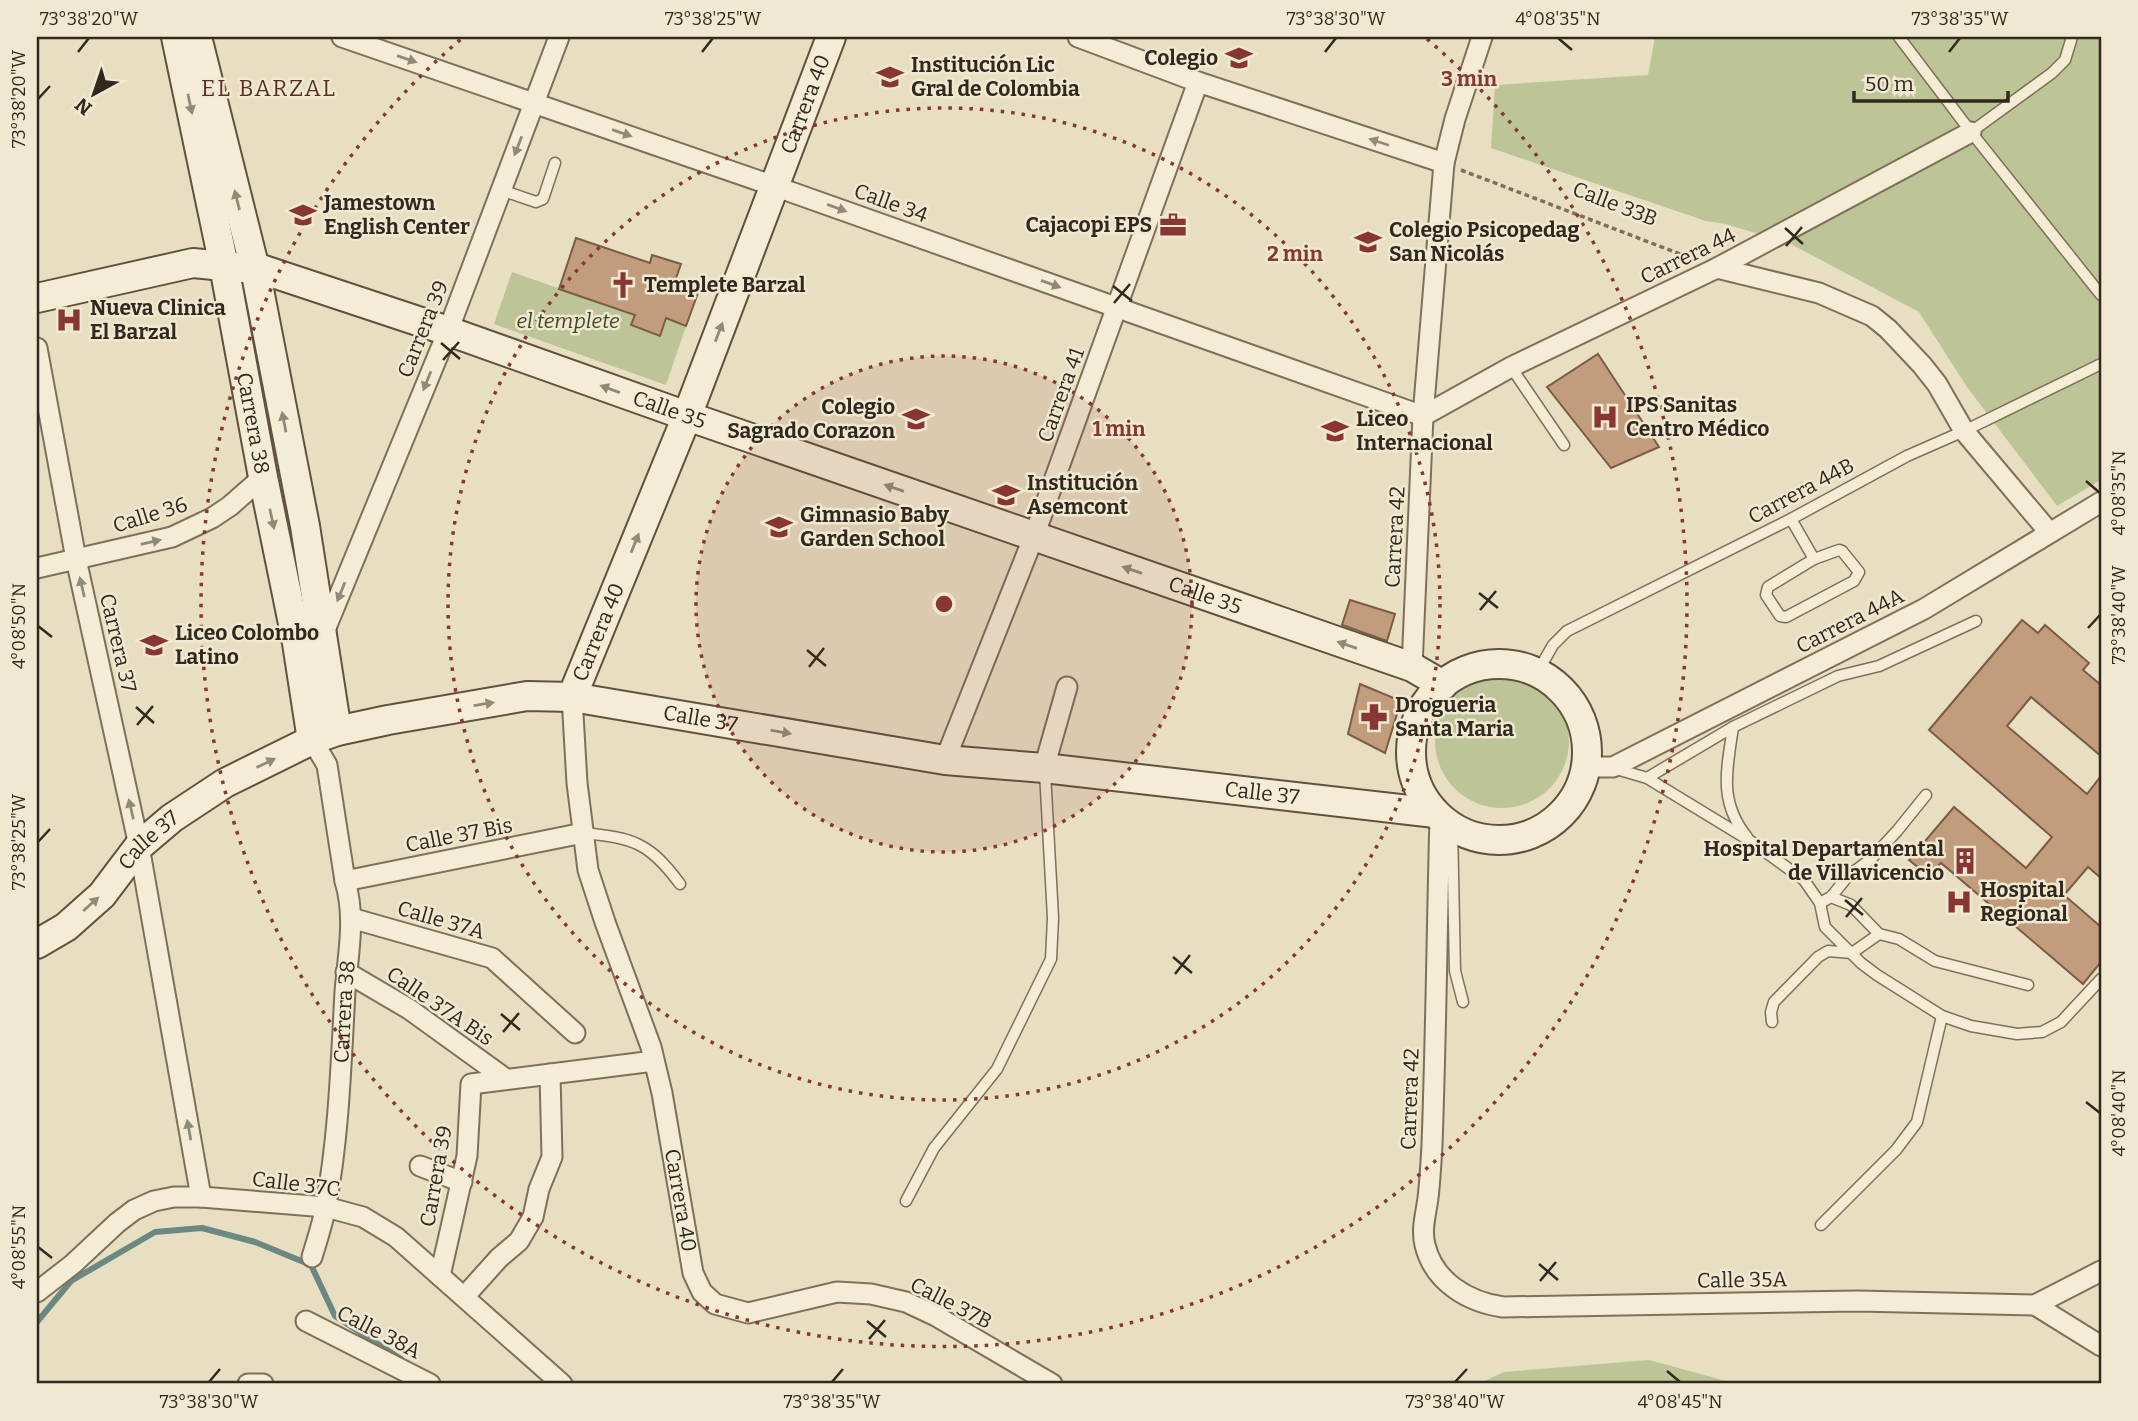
<svg xmlns="http://www.w3.org/2000/svg" width="2138" height="1421" viewBox="0 0 2138 1421" font-family="Bitter,serif">
<style>
.green{fill:#bdc498}
.lines{fill:none;stroke-linecap:round;stroke-linejoin:round}
.stream{stroke:#6c8882;stroke-width:6}
.building{fill:#c19c7d;stroke:#7c5c44;stroke-width:2}
.lane-casing{stroke:#7f705c;stroke-width:13}
.street-casing{stroke:#7f705c;stroke-width:23}
.secondary-casing{stroke:#61513f;stroke-width:32}
.path{stroke:#7f705c;stroke-width:3.5;stroke-dasharray:5 3.5;stroke-linecap:butt}
.lane{stroke:#f4ecd4;stroke-width:10}
.street{stroke:#f4ecd4;stroke-width:19}
.secondary{stroke:#f4ecd4;stroke-width:28}
.oneway{fill:#928a79}
.ticks{fill:none;stroke:#31281e;stroke-width:2.5}
.ring{fill:none;stroke:#873633;stroke-width:3.5;stroke-dasharray:3.5 7}
.labels{text-anchor:middle;dominant-baseline:central;stroke-width:5;stroke-linejoin:round;paint-order:stroke}
.poi-label{font-size:21px;font-weight:bold;fill:#31281e;stroke:#f0e8d1;text-anchor:start}
.street-label{font-size:21px;fill:#31281e;stroke:#f0e8d1}
.park-label{font-size:21px;font-style:italic;fill:#414b27;stroke:#f0e8d1}
.neighbourhood-label{font-size:23px;letter-spacing:2px;fill:#583023;stroke:#f0e8d1}
.centre{fill:#873633;stroke:#f0e8d1;stroke-width:3.5}
.ring-label{font-size:21px;text-anchor:middle;font-weight:bold;fill:#873633;stroke:#f0e8d1;stroke-width:5;stroke-linejoin:round;paint-order:stroke}
.neatline{fill:none;stroke:#31281e;stroke-width:2.5}
.ticks-label{font-size:18px;text-anchor:middle;fill:#31281e}
</style>
<rect width="100%" height="100%" fill="#e8dec2"/>
<g class="green">
<path d="M1655 37H2101V480L2057 506 1967 387 1919 312 1789 243 1725 224 1706 221 1491 148 1495 85 1648 75Z"/>
<path d="M512 272 635 315 631 326 659 336 666 318 686 326 666 385 494 324Z"/>
<circle cx="1502" cy="741" r="67"/>
<path d="M1649 1360 1737 1384H1478L1504 1372Z"/>
</g>
<g class="lines">
<path class="stream" d="M37 1322 71 1281 155 1232 202 1228 255 1242 311 1265 335 1316 401 1359"/>
</g>
<g class="building">
<path d="M576 238 650 263 652 255 681 264 675 281 699 290 686 326 666 318 660 336 631 325 635 315 559 289Z"/>
<path d="M1598 354 1659 447 1611 468 1547 387Z"/>
<path d="M1350 600 1395 614 1387 641 1342 625Z"/>
<path d="M2022 620 2038 633 2045 625 2089 663 2083 670 2101 685V756L2031 697 2007 726 2087 794 2101 776V878L2088 867 2064 895 2101 927V962L2083 984 1941 863 1929 876 1909 860 1954 807 2026 868 2052 837 1929 730Z"/>
<path d="M1360 684 1401 701 1385 753 1348 734Z"/>
</g>
<g class="lines">
<defs>
<g id="lane">
<path d="M1899 37 1971 132 2101 295"/>
<path d="M1971 132 2052 73 2065 60 2072 37"/>
<path d="M501 190 536 202 543 199 555 163"/>
<path d="M1511 367 1564 445"/>
<path d="M1791 519 1814 559"/>
<path d="M1839 550 1842 551 1859 572 1854 581 1786 617 1780 616 1766 595 1768 587 1814 559Z"/>
<path d="M1537 673 1553 645 1567 631 1791 519 1907 456 1964 431 2101 364"/>
<path d="M1733 727C1727 769 1718 801 1747 837"/>
<path d="M1613 768 1647 778 1752 842 1804 880 1820 903 1825 927 1861 963 1877 975 1942 1016 1971 1026 2017 1034 2042 1032 2061 1022 2101 979"/>
<path d="M1647 778 1733 727 1838 676 1879 666 1976 621"/>
<path d="M1452 825 1455 971 1463 1002"/>
<path d="M583 833C633 838 649 842 680 884"/>
<path d="M1831 897 1848 876 1871 859 1897 831 1926 795"/>
<path d="M1820 903 1831 897 1851 905 1879 934 1899 939 1935 961 2028 985"/>
<path d="M1772 1022 1771 1012 1774 1002 1818 957 1828 951 1852 953 1879 934"/>
<path d="M906 1201 934 1148 997 1069 1051 959 1053 918 1045 772"/>
<path d="M1821 1225 1896 1150 1917 1122 1942 1016"/>
</g>
<g id="street">
<path d="M342 37 774 186 1423 416 1511 367 1717 268 1971 132"/>
<path d="M1078 37 1198 82 1444 163"/>
<path d="M1717 268 1819 293 1872 316 1888 329 1922 365 1937 384 1964 431 2049 532"/>
<path d="M37 348 76 559 139 846 201 1197"/>
<path d="M37 568 172 537 212 518 230 506 263 477"/>
<path d="M323 635 448 331 559 37"/>
<path d="M1412 667 1423 416 1444 163 1455 119 1482 37"/>
<path id="s1" d="M572 697 577 783 588 870 605 922 651 1047 662 1093 693 1273 702 1292 715 1304 748 1313 837 1292 871 1294 906 1302 936 1316 1052 1384"/>
<path d="M945 760 1034 536 1198 82"/>
<path d="M1586 767H1613L1924 609 2101 502"/>
<path d="M1044 768 1067 687"/>
<path d="M1440 816C1437 926 1436 1036 1432 1145 1431 1163 1430 1181 1428 1198 1426 1214 1421 1229 1425 1245 1434 1282 1468 1302 1503 1307L1858 1301 2035 1305 2101 1271"/>
<path d="M345 881 583 833"/>
<path d="M351 918 492 958 575 1033"/>
<path d="M346 972 409 1009 506 1079"/>
<path d="M420 1166 462 1182"/>
<path id="s2" d="M312 1257C317 1240 323 1223 326 1205 339 1135 341 1063 345 992 348 953 356 918 345 881L327 765 312 740"/>
<path d="M440 1276 467 1156 471 1084 654 1061"/>
<path d="M37 1292 73 1264 117 1223 134 1210 154 1201 174 1197H201L326 1207 363 1217 396 1237 562 1384"/>
<path d="M464 1297 499 1258 519 1241 533 1217 539 1189 552 1157 550 1074"/>
<path d="M2035 1305 2101 1346"/>
<path d="M306 1321 430 1384"/>
<path d="M248 1384H263"/>
</g>
<g id="secondary">
<path id="s3" d="M176 37 224 266 263 477 297 643 312 740"/>
<path d="M197 37 255 269 305 526 337 731"/>
<path id="s4" d="M37 298 193 263 264 270 448 331 687 416 1412 667 1443 685"/>
<circle cx="1499" cy="752" r="88"/>
<path id="s5" d="M572 697 687 416 831 37"/>
<path id="s6" d="M37 944 66 927 102 895 139 846 172 818 225 783 312 740 337 731 388 720 527 696 572 697 945 760 1044 768 1435 813"/>
</g>
</defs>
<use href="#lane" class="lane-casing"/>
<use href="#street" class="street-casing"/>
<use href="#secondary" class="secondary-casing"/>
<path class="path" d="M1461 170 1693 259"/>
<use href="#lane" class="lane"/>
<use href="#street" class="street"/>
<use href="#secondary" class="secondary"/>
</g>
<defs><path id="oneway-solid" d="M-6-.8H1V-3.2L6.5 0L1 3.2V.8H-6Z" transform="scale(1.75)"/></defs>
<g class="oneway">
<use href="#oneway-solid" transform="translate(407 59) rotate(19)"/>
<use href="#oneway-solid" transform="translate(190 104) rotate(78)"/>
<use href="#oneway-solid" transform="translate(622 133) rotate(19)"/>
<use href="#oneway-solid" transform="translate(1379 142) rotate(-162)"/>
<use href="#oneway-solid" transform="translate(518 146) rotate(111)"/>
<use href="#oneway-solid" transform="translate(237 200) rotate(-104)"/>
<use href="#oneway-solid" transform="translate(837 208) rotate(20)"/>
<use href="#oneway-solid" transform="translate(1051 284) rotate(20)"/>
<use href="#oneway-solid" transform="translate(719 332) rotate(-69)"/>
<use href="#oneway-solid" transform="translate(427 381) rotate(112)"/>
<use href="#oneway-solid" transform="translate(610 389) rotate(-160)"/>
<use href="#oneway-solid" transform="translate(284 422) rotate(-101)"/>
<use href="#oneway-solid" transform="translate(894 488) rotate(-161)"/>
<use href="#oneway-solid" transform="translate(272 519) rotate(78)"/>
<use href="#oneway-solid" transform="translate(151 542) rotate(-13)"/>
<use href="#oneway-solid" transform="translate(635 543) rotate(-68)"/>
<use href="#oneway-solid" transform="translate(1132 570) rotate(-161)"/>
<use href="#oneway-solid" transform="translate(82 587) rotate(-103)"/>
<use href="#oneway-solid" transform="translate(341 592) rotate(112)"/>
<use href="#oneway-solid" transform="translate(1347 645) rotate(-161)"/>
<use href="#oneway-solid" transform="translate(484 704) rotate(-9)"/>
<use href="#oneway-solid" transform="translate(781 732) rotate(10)"/>
<use href="#oneway-solid" transform="translate(266 763) rotate(-26)"/>
<use href="#oneway-solid" transform="translate(131 809) rotate(-103)"/>
<use href="#oneway-solid" transform="translate(91 904) rotate(-42)"/>
<use href="#oneway-solid" transform="translate(189 1130) rotate(-100)"/>
</g>
<path class="ticks" d="M1558 38 1572 50M78 52 89 38M702 52 713 38M1325 52 1336 38M1949 52 1960 38M38 99 50 86M1785 228 1803 244M1786 246 1802 227M1113 286 1132 301M1114 303 1130 284M441 343 460 359M443 360 459 342M2086 481 2100 493M1479 593 1498 608M1480 610 1496 591M38 626 52 637M2088 628 2100 615M807 650 826 666M809 667 824 648M136 707 154 723M137 725 153 706M38 842 50 829M1845 900 1863 915M1846 917 1862 898M1173 957 1192 973M1175 974 1190 955M501 1014 520 1030M503 1032 519 1013M2086 1102 2100 1113M38 1247 52 1258M1539 1264 1558 1280M1540 1281 1556 1262M867 1321 886 1337M869 1339 885 1320M1667 1371 1680 1382M209 1382 220 1369M832 1382 843 1369M1455 1382 1467 1369"/>
<circle cx="944" cy="604" r="248" fill="#873633" fill-opacity=".12"/>
<g class="ring">
<circle cx="944" cy="604" r="248"/>
<circle cx="944" cy="604" r="496"/>
<path d="M1427 39A743 743 0 1 1 461 39"/>
</g>
<defs>
<symbol id="school-bare" viewBox="-9 -9 18 18"><path d="M0-5L7-2L0 1L-7-2ZM-4 1L0 2.5L4 1V4Q0 6-4 4Z" fill="#873633" stroke="#f0e8d1" stroke-width="2.5" paint-order="stroke"/></symbol>
<symbol id="office-bare" viewBox="-9 -9 18 18"><path d="M-6-3h4V-5.5h4V-3h4V5H-6ZM-1-4.5V-3h2v-1.5ZM-6 0V1H6V0Z" fill="#873633" stroke="#f0e8d1" stroke-width="2.5" paint-order="stroke"/></symbol>
<symbol id="church-bare" viewBox="-9 -9 18 18"><path d="M-1.2-6h2.4v3.5h3.3v2.4h-3.3V6h-2.4V-.1h-3.3v-2.4h3.3Z" fill="#873633" stroke="#f0e8d1" stroke-width="2.5" paint-order="stroke"/></symbol>
<symbol id="hospital-bare" viewBox="-9 -9 18 18"><path d="M-5-5h3v3.5h4V-5h3V5h-3V1.5h-4V5h-3Z" fill="#873633" stroke="#f0e8d1" stroke-width="2.5" paint-order="stroke"/></symbol>
<symbol id="pharmacy-bare" viewBox="-9 -9 18 18"><path d="M-2-6h4v4h4v4h-4v4h-4v-4h-4v-4h4Z" fill="#873633" stroke="#f0e8d1" stroke-width="2.5" paint-order="stroke"/></symbol>
<symbol id="building-bare" viewBox="-9 -9 18 18"><path d="M-4-6H4V6H1V3H-1V6H-4ZM-2.5-4.3h1.7v1.8h-1.7ZM.8-4.3h1.7v1.8H.8ZM-2.5-1h1.7V.8h-1.7ZM.8-1h1.7V.8H.8Z" fill="#873633" stroke="#f0e8d1" stroke-width="2.5" paint-order="stroke"/></symbol>
</defs>
<g fill-rule="evenodd">
<use href="#school-bare" x="1220" y="39" width="38" height="38"/>
<use href="#school-bare" x="871" y="58" width="38" height="38"/>
<use href="#school-bare" x="284" y="196" width="38" height="38"/>
<use href="#office-bare" x="1154" y="206" width="38" height="38"/>
<use href="#school-bare" x="1349" y="223" width="38" height="38"/>
<use href="#church-bare" x="604" y="266" width="38" height="38"/>
<use href="#hospital-bare" x="50" y="301" width="38" height="38"/>
<use href="#hospital-bare" x="1586" y="398" width="38" height="38"/>
<use href="#school-bare" x="897" y="400" width="38" height="38"/>
<use href="#school-bare" x="1316" y="412" width="38" height="38"/>
<use href="#school-bare" x="987" y="476" width="38" height="38"/>
<use href="#school-bare" x="760" y="508" width="38" height="38"/>
<use href="#school-bare" x="135" y="626" width="38" height="38"/>
<use href="#pharmacy-bare" x="1355" y="698" width="38" height="38"/>
<use href="#building-bare" x="1946" y="842" width="38" height="38"/>
<use href="#hospital-bare" x="1940" y="883" width="38" height="38"/>
</g>
<g class="labels">
<g class="poi-label">
<text x="1218" y="58" text-anchor="end">Colegio</text>
<text x="911" y="65">Institución Lic<tspan x="911" dy="24">Gral de Colombia</tspan></text>
<text x="324" y="203">Jamestown<tspan x="324" dy="24">English Center</tspan></text>
<text x="1152" y="225" text-anchor="end">Cajacopi EPS</text>
<text x="1389" y="230">Colegio Psicopedag<tspan x="1389" dy="24">San Nicolás</tspan></text>
<text x="644" y="285">Templete Barzal</text>
<text x="90" y="308">Nueva Clinica<tspan x="90" dy="24">El Barzal</tspan></text>
<text x="1626" y="405">IPS Sanitas<tspan x="1626" dy="24">Centro Médico</tspan></text>
<text x="895" y="407" text-anchor="end">Colegio<tspan x="895" dy="24">Sagrado Corazon</tspan></text>
<text x="1356" y="419">Liceo<tspan x="1356" dy="24">Internacional</tspan></text>
<text x="1027" y="483">Institución<tspan x="1027" dy="24">Asemcont</tspan></text>
<text x="800" y="515">Gimnasio Baby<tspan x="800" dy="24">Garden School</tspan></text>
<text x="175" y="633">Liceo Colombo<tspan x="175" dy="24">Latino</tspan></text>
<text x="1395" y="705">Drogueria<tspan x="1395" dy="24">Santa Maria</tspan></text>
<text x="1944" y="849" text-anchor="end">Hospital Departamental<tspan x="1944" dy="24">de Villavicencio</tspan></text>
<text x="1980" y="890">Hospital<tspan x="1980" dy="24">Regional</tspan></text>
</g>
<g class="street-label">
<text stroke="none"><textPath href="#s5" startOffset="637">Carrera 40</textPath></text>
<text transform="translate(891 203) rotate(20)">Calle 34</text>
<text transform="translate(1615 204) rotate(21)">Calle 33B</text>
<text transform="translate(1688 256) rotate(-26)">Carrera 44</text>
<text transform="translate(423 329) rotate(-68)">Carrera 39</text>
<text transform="translate(1061 395) rotate(-70)">Carrera 41</text>
<text stroke="none"><textPath href="#s4" startOffset="660">Calle 35</textPath></text>
<text stroke="none"><textPath href="#s3" startOffset="394">Carrera 38</textPath></text>
<text transform="translate(1801 491) rotate(-28)">Carrera 44B</text>
<text transform="translate(150 515) rotate(-17)">Calle 36</text>
<text transform="translate(1395 537) rotate(-87)">Carrera 42</text>
<text stroke="none"><textPath href="#s4" startOffset="1227">Calle 35</textPath></text>
<text transform="translate(1850 621) rotate(-27)">Carrera 44A</text>
<text stroke="none"><textPath href="#s5" startOffset="70">Carrera 40</textPath></text>
<text transform="translate(118 643) rotate(77)">Carrera 37</text>
<text stroke="none"><textPath href="#s6" startOffset="742">Calle 37</textPath></text>
<text stroke="none"><textPath href="#s6" startOffset="1309">Calle 37</textPath></text>
<text transform="translate(459 835) rotate(-11)">Calle 37 Bis</text>
<text stroke="none"><textPath href="#s6" startOffset="154">Calle 37</textPath></text>
<text transform="translate(441 920) rotate(16)">Calle 37A</text>
<text transform="translate(440 1006) rotate(34)">Calle 37A Bis</text>
<text stroke="none"><textPath href="#s2" startOffset="248">Carrera 38</textPath></text>
<text transform="translate(1410 1099) rotate(-88)">Carrera 42</text>
<text transform="translate(436 1176) rotate(-80)">Carrera 39</text>
<text transform="translate(296 1184) rotate(7)">Calle 37C</text>
<text stroke="none"><textPath href="#s1" startOffset="518">Carrera 40</textPath></text>
<text transform="translate(1742 1280) rotate(-1)">Calle 35A</text>
<text transform="translate(951 1303) rotate(27)">Calle 37B</text>
<text transform="translate(379 1332) rotate(27)">Calle 38A</text>
</g>
<g class="park-label">
<text x="568" y="321">el templete</text>
</g>
<g class="neighbourhood-label">
<text x="269" y="88">EL BARZAL</text>
</g>
</g>
<circle cx="944" cy="604" r="10" class="centre"/>
<g class="ring-label">
<text x="1469" y="86">3 min</text>
<text x="1295" y="261">2 min</text>
<text x="1119" y="436">1 min</text>
</g>
<rect width="2138" height="1421" fill="none" stroke="#f0e8d1" stroke-width="77"/>
<g transform="translate(94 94) rotate(220)" stroke="#f0e8d1" stroke-width="5" paint-order="stroke">
<path d="M0-5L12 26L0 18L-12 26Z" fill="#31281e"/>
<text y="-10" font-size="19" font-weight="bold" text-anchor="middle" fill="#31281e">N</text>
</g>
<path d="M1854 91v10h154v-10" fill="none" stroke="#31281e" stroke-width="3.5"/>
<text x="1865" y="91" font-size="21" fill="#31281e" stroke="#f0e8d1" stroke-width="5" paint-order="stroke">50 m</text>
<rect x="38" y="38" width="2062" height="1344" class="neatline"/>
<g class="ticks-label">
<text x="89" y="25">73°38'20"W</text>
<text x="713" y="25">73°38'25"W</text>
<text x="1336" y="25">73°38'30"W</text>
<text x="1558" y="25">4°08'35"N</text>
<text x="1960" y="25">73°38'35"W</text>
<text transform="translate(19 99) rotate(-90)" y="6">73°38'20"W</text>
<text transform="translate(2119 493) rotate(-90)" y="6">4°08'35"N</text>
<text transform="translate(2119 615) rotate(-90)" y="6">73°38'40"W</text>
<text transform="translate(19 626) rotate(-90)" y="6">4°08'50"N</text>
<text transform="translate(19 842) rotate(-90)" y="6">73°38'25"W</text>
<text transform="translate(2119 1113) rotate(-90)" y="6">4°08'40"N</text>
<text transform="translate(19 1247) rotate(-90)" y="6">4°08'55"N</text>
<text x="209" y="1408">73°38'30"W</text>
<text x="832" y="1408">73°38'35"W</text>
<text x="1455" y="1408">73°38'40"W</text>
<text x="1680" y="1408">4°08'45"N</text>
</g>
</svg>
